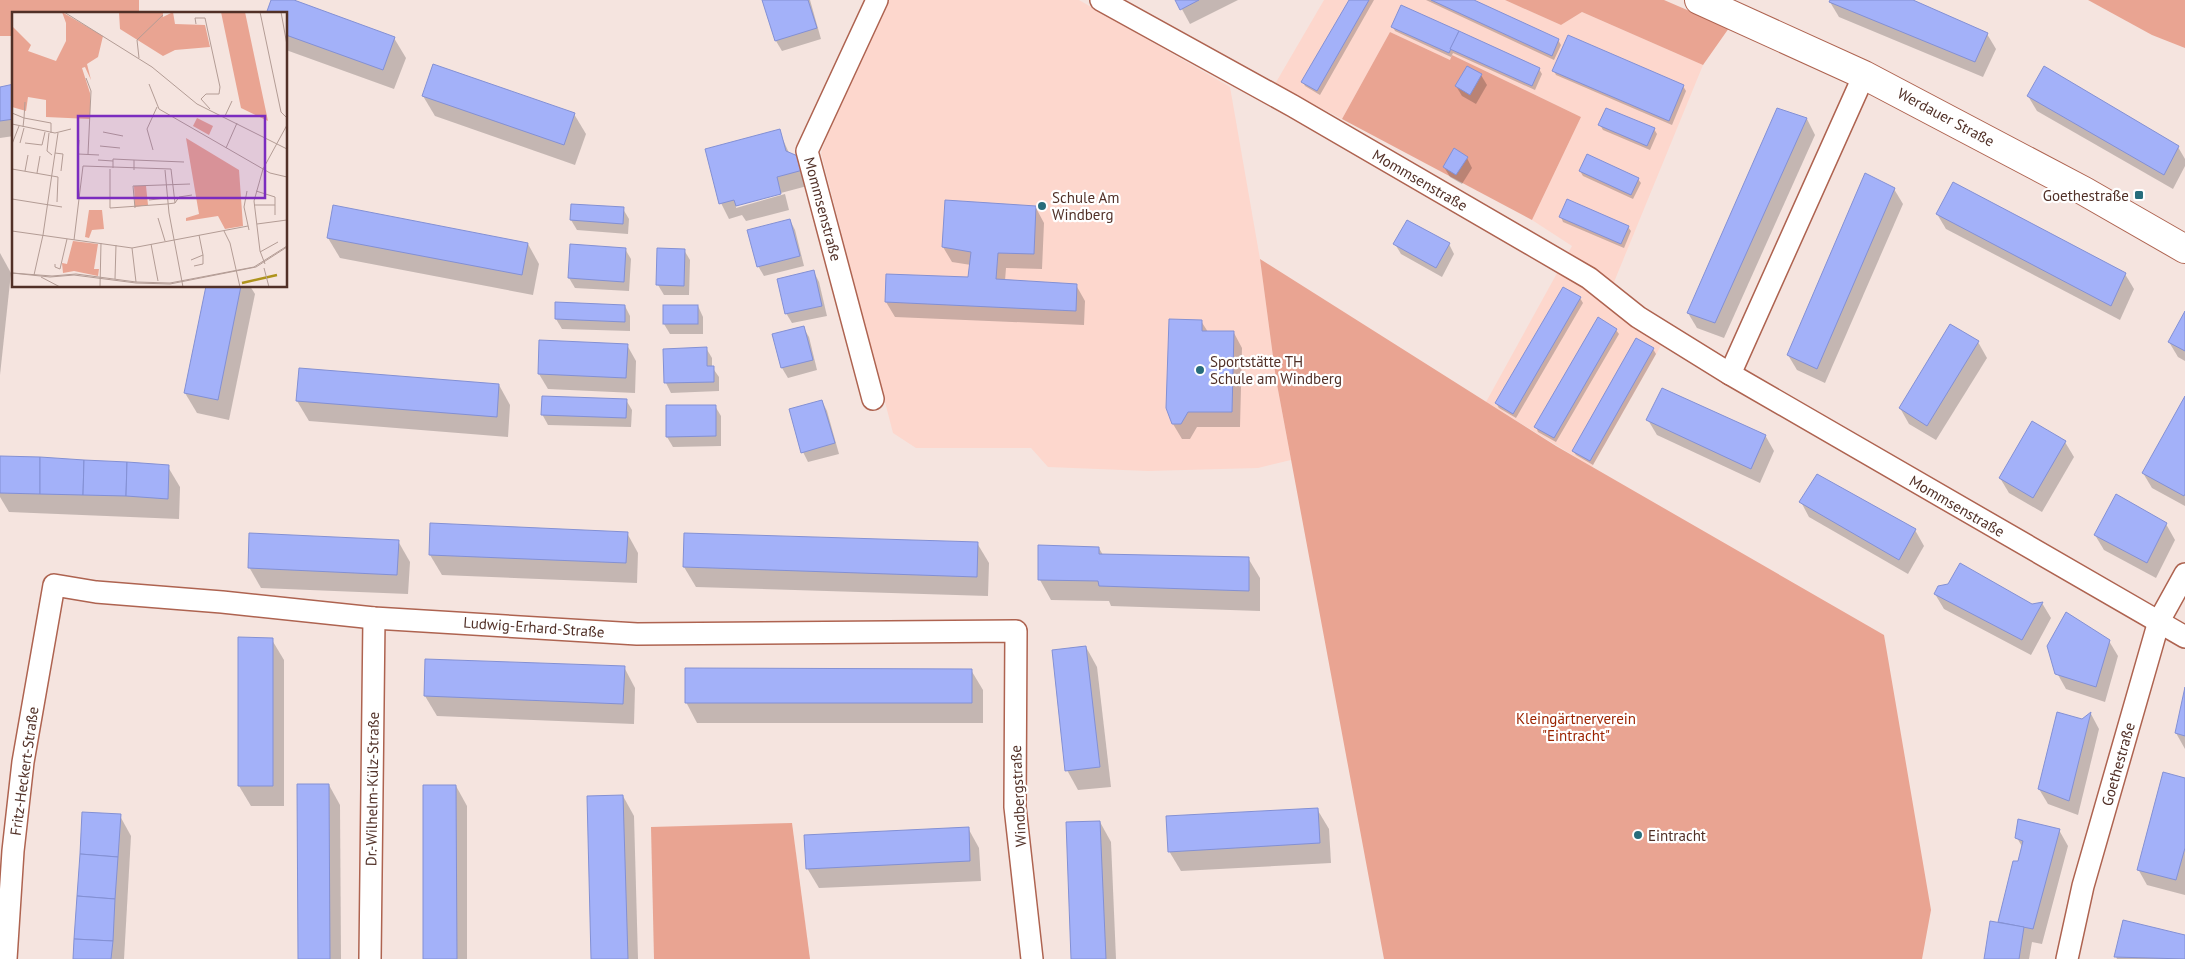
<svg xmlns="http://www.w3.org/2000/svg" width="2185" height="959" viewBox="0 0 2185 959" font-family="'PT Sans',sans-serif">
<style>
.built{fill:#fdd7cd}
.green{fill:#e9a492}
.shadow{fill:#0003}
.building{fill:#a3b1f9;stroke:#8390d4}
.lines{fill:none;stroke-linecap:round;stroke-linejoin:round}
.street-casing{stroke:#ae6350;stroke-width:24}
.primary-casing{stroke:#ae6350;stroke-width:30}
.street{stroke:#fff;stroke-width:21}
.primary{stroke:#fff;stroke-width:28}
.poi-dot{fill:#276d7c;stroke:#fff;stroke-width:2}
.labels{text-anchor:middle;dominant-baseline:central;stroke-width:4.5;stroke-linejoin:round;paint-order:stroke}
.street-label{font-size:15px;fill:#513027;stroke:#fff}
.poi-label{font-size:15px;fill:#513027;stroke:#fff;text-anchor:start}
.park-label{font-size:15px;fill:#9b2300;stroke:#fff}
.inset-river{fill:none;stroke:#ae931c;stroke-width:2.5}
.inset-road{fill:none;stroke:#b39c95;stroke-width:1}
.view{fill:#7b2cbf;fill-opacity:0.15;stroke:#7b2cbf;stroke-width:2.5}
.inset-edge{fill:none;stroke:#513027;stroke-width:2.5}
</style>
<rect width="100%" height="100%" fill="#f5e4df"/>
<g class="built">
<path d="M889 0H1079L1230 87 1260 259 1276 379 1291 460 1258 468 1148 471 1048 467 1031 448H916L893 433 821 153 827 136Z"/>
<path d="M1324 0H1505L1561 25 1582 12 1703 65 1605 304 1663 342 1592 467 1486 402 1572 246 1532 220 1581 117 1452 55 1450 60 1390 32 1342 119 1275 84Z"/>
</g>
<g class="green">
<path d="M0 0H139V14H14V36H0Z"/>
<path d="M1505 0H1664L1729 28 1703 65 1582 12 1561 25Z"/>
<path d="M2088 0H2185V48L2152 35Z"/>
<path d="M1390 32 1450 60 1452 55 1581 117 1532 220 1342 119Z"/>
<path d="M1260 259 1556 446 1884 635 1931 910 1922 959H1384L1276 379Z"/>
<path d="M792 823 810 959H654L651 827Z"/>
</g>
<g class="shadow">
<path d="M272 0H290L394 38 406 58 394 89 286 50V14Z"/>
<path d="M764 0H810L821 39 782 51 776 41Z"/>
<path d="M1177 0H1238L1190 24Z"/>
<path d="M1350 0H1374L1320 95 1305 86 1303 82Z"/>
<path d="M1426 0H1471L1558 40 1561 45 1554 60Z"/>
<path d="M1831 0H1910L1987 34 1996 49 1983 77 1839 17 1830 2Z"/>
<path d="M1393 27 1539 69 1542 74 1535 90 1453 53 1451 57 1395 31Z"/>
<path d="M1554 71 1683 86 1686 91 1672 125 1556 75Z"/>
<path d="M1481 75 1487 85 1476 104 1462 96 1456 86Z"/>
<path d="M14 86V136L0 138V88Z"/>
<path d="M423 96 574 114 586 134 575 165 435 116Z"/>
<path d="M2028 96 2178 147 2185 159V166L2173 189 2037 111Z"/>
<path d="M1778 109 1807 119 1815 135 1724 338 1697 328 1688 313Z"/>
<path d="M1600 125 1654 129 1657 134 1650 150 1603 130Z"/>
<path d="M779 131 790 155 799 158 811 185 736 205V208L785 194 789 210 746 221 742 215 729 219 721 203Z"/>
<path d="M1467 158 1472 168 1462 184 1450 177 1444 167Z"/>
<path d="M1580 171 1638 179 1641 183 1633 199 1583 176Z"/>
<path d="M1894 189 1903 204 1825 383 1797 370 1788 355Z"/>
<path d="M1036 208 1044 223 1042 269 1006 268 1005 281 1076 285 1085 301 1084 325 895 317 886 302 969 279 971 265 952 262 943 247Z"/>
<path d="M623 209 629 219 628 234 577 230 571 220Z"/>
<path d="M1937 214 2125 274 2134 289 2120 320 1946 229Z"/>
<path d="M1561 217 1628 227 1631 231 1624 248 1563 222Z"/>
<path d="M790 220 795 230 804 266 764 276 758 266Z"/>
<path d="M328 238 528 244 539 264 533 295 340 258Z"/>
<path d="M1395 244H1449L1454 254 1442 277 1401 254Z"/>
<path d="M625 249 631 259 629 291 575 288 569 278Z"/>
<path d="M684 250 690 260 689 295H664L658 285Z"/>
<path d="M0 253 11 273 0 375Z"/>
<path d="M814 272 819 282 827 316 792 323 786 313Z"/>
<path d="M207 286H250L255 294 229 420 197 413 185 393Z"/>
<path d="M1563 289 1580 298 1583 303 1516 418 1499 408 1496 403Z"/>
<path d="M625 306 630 316V331L562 329 556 319Z"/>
<path d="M698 306 703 317V334H670L664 324Z"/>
<path d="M2185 314V361L2178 357 2169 342Z"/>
<path d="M1201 321 1208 332 1234 333 1242 348 1240 427H1197L1190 439H1182L1173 424Z"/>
<path d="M803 327 809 337 817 370 788 378 782 368 773 335Z"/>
<path d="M1616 330 1619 334 1556 442 1538 432 1536 427Z"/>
<path d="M1978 342 1987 358 1936 440 1909 424 1900 408Z"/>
<path d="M627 345 636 361 635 393 548 389 539 374Z"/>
<path d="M706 348 712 358V367L719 377V391L671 393 666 383Z"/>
<path d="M1653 349 1656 354 1593 465 1576 455 1573 451Z"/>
<path d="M499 385 510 405 508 437 309 421 297 401Z"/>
<path d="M2185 398V506L2152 488 2143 473Z"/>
<path d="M626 400 632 410 631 427 548 425 542 414Z"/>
<path d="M822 401 827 411 839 454 808 462 803 452Z"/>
<path d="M715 406 721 416V446L673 447 667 437Z"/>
<path d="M1648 420 1765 435 1774 451 1760 483 1657 435Z"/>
<path d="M2065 442 2074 457 2042 512 2009 493 2000 478Z"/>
<path d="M0 457 168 467 180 487 179 519 9 512 0 497Z"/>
<path d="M1817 475 1915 530 1924 546 1908 574 1809 517 1801 502Z"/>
<path d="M2166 524 2175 540 2156 578 2104 550 2095 535Z"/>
<path d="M627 533 638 553 637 583 442 575 430 555Z"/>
<path d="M685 534 977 543 989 563 988 596 696 587 684 567Z"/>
<path d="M398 541 410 562 408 594 261 588 249 567Z"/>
<path d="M1099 548 1103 555 1248 558 1260 578V611L1111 606 1109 601 1051 600 1040 580Z"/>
<path d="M1935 594 2032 605 2042 603 2051 618 2031 655 1944 609Z"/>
<path d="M272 640 284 660V806H251L239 786Z"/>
<path d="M2109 641 2118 656 2105 702 2066 689 2057 673Z"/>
<path d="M1086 647 1097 667 1111 787 1078 790 1067 770Z"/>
<path d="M624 667 635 688 634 724 437 716 425 696Z"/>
<path d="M971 670 983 690V723H697L686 702Z"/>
<path d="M2185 692V749L2176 733Z"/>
<path d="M2091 714 2099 729 2078 815 2048 804 2039 789 2082 720Z"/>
<path d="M2185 779V895L2147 885 2138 869Z"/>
<path d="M329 785 340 805 341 959H299Z"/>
<path d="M456 786 467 806V959H424Z"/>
<path d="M623 796 634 816 638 959H593Z"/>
<path d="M1317 809 1329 829 1331 863 1181 871 1169 851Z"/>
<path d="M120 816 131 836 124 959H74Z"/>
<path d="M1100 822 1111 842 1116 959H1073Z"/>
<path d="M968 828 979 848 981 881 819 888 807 868Z"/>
<path d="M2059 830 2068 846 2042 944 2032 942 2029 959H1986L1999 924 2014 862 2019 863 2023 848 2017 838Z"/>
<path d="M2185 936V959H2117L2116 957Z"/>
</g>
<g class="building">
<path d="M271 0H294L395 37 383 70 286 35V14H266Z"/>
<path d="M762 0H808L817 28 775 41Z"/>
<path d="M1175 0H1199L1180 10Z"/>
<path d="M1349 0H1369L1317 91 1301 82Z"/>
<path d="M1431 0H1474L1559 39 1552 56Z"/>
<path d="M1830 0H1913L1988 33 1975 62 1829 2Z"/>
<path d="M1401 5 1459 31 1449 53 1391 27Z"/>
<path d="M1459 31 1540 68 1532 86 1450 49Z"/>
<path d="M1568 35 1684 85 1669 121 1552 71Z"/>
<path d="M433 64 575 113 564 145 422 96Z"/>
<path d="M1467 66 1482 74 1470 95 1455 86Z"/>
<path d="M2044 66 2179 146 2164 175 2027 96Z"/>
<path d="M14 84V119L0 121V87Z"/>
<path d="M1606 108 1655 128 1647 146 1598 125Z"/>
<path d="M1777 108 1807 118 1715 323 1687 313Z"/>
<path d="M780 129 786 151 800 157 803 170 777 177 781 194 736 206 734 200 719 204 705 149Z"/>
<path d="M1454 148 1468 157 1456 175 1443 167Z"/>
<path d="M1587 154 1639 178 1631 195 1579 171Z"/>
<path d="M1865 173 1895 188 1817 369 1787 355Z"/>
<path d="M1953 182 2126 273 2111 306 1936 214Z"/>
<path d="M1567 199 1629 226 1621 244 1559 217Z"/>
<path d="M945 200 1036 206 1034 254 998 253 996 279 1077 284 1076 311 885 302 886 274 968 277 971 252 942 247Z"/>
<path d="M571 204 624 207 623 224 570 220Z"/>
<path d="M333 205 528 243 522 275 327 238Z"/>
<path d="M790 219 800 256 757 267 747 230Z"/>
<path d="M1407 220 1450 243 1436 268 1393 244Z"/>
<path d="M570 244 626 248 624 282 568 278Z"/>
<path d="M657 248 685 249 684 286 656 285Z"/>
<path d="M814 270 822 306 785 314 777 279Z"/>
<path d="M206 286H241L218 400 184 393Z"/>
<path d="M1563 287 1581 297 1513 414 1495 403Z"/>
<path d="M555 302 625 305V322L555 319Z"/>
<rect x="663" y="305" width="35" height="19"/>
<path d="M2185 311V351L2168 342Z"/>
<path d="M1598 317 1617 329 1554 438 1534 427Z"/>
<path d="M1169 319 1202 320V331H1234L1232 412H1188L1181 424H1172L1166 408Z"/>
<path d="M1950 324 1979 341 1927 426 1899 408Z"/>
<path d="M804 326 813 360 781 368 772 334Z"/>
<path d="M1636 338 1654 348 1590 461 1572 451Z"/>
<path d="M539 340 628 344 626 378 538 374Z"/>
<path d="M707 347V366H714V382L664 383 663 349Z"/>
<path d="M299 368 499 384 497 417 296 401Z"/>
<path d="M1662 388 1766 435 1751 469 1646 420Z"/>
<path d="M542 396 627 399 626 418 541 415Z"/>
<path d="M2185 396V494L2184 496 2142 473Z"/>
<path d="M822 400 835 443 801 453 789 409Z"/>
<path d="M666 405H716V436L666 437Z"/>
<path d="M2032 421 2066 441 2033 498 1999 478Z"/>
<path d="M0 456 40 457V494L0 493Z"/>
<path d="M40 457 84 460 83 495 40 494Z"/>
<path d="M84 460 127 462 126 496 83 495Z"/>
<path d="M127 462 169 465 168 499 126 496Z"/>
<path d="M1817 474 1916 529 1899 560 1799 502Z"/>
<path d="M2116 494 2167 523 2147 563 2094 535Z"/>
<path d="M430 523 628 532 626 563 429 555Z"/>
<path d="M249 533 399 540 397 575 248 568Z"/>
<path d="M684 533 978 542 977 577 683 567Z"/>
<path d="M1038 545 1099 547V554L1249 557V591L1099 586 1098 581 1038 580Z"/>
<path d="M1960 563 2032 604 2043 602 2022 640 1934 594 1938 586 1948 584Z"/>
<path d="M2066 612 2110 640 2096 687 2055 674 2047 646Z"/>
<path d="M238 637 273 638V786H238Z"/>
<path d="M1086 646 1100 767 1065 771 1052 650Z"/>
<path d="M425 659 625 666 623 704 424 696Z"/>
<path d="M685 668 972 669V703H685Z"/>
<path d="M2185 687V736L2175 733Z"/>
<path d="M2057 712 2082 719 2091 712 2069 801 2038 789Z"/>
<path d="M2163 772 2185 778V848L2176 880 2137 870Z"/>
<path d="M297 784H329L330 959H298Z"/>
<path d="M423 785H456L457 959H423Z"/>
<path d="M623 795 628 959H591L587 796Z"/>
<path d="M1318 808 1320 843 1168 852 1166 816Z"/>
<path d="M82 812 121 814 118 857 80 854Z"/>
<path d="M2018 819 2060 829 2033 929 1998 922 2013 861H2018L2023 841 2015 838Z"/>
<path d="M1100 821 1106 959H1071L1066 822Z"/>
<path d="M969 827 970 861 806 869 804 835Z"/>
<path d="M80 854 118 857 115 899 77 896Z"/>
<path d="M77 896 115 899 113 941 74 939Z"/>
<path d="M2123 920 2185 935V959L2114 957Z"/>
<path d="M1990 921 2024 927 2019 959H1984Z"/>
<path d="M74 939 113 941 111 959H73Z"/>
</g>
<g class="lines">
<defs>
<g id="street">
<path d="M1101 0 1293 106 1589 278 1638 317 1730 374 2185 637"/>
<path d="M1730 374 1864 75"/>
<path d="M873 399 807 151 877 0"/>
<path d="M6 959 13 851 23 762 54 585 96 592 222 602 374 618 637 634 1016 631 1015 807 1032 959"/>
<path d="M370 959 374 618"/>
<path d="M2067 959 2083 886 2159 621 2185 574"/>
</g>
<path id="primary" d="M1699 0 1864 75 2084 191 2185 249"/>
</defs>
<use href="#street" class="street-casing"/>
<use href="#primary" class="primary-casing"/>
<use href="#street" class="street"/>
<use href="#primary" class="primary"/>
</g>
<g class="poi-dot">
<rect x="2134" y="190" width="10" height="10" rx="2.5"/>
<circle cx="1042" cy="206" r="5"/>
<circle cx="1200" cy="370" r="5"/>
<circle cx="1638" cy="835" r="5"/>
</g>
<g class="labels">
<g class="street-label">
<text transform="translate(1946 117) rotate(28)">Werdauer Straße</text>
<text transform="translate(1420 180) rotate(30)">Mommsenstraße</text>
<text transform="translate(823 209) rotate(75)">Mommsenstraße</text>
<text transform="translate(1957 506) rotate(30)">Mommsenstraße</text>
<text transform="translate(534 627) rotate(4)">Ludwig-Erhard-Straße</text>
<text transform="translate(2118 764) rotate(-74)">Goethestraße</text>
<text transform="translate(24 771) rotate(-82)">Fritz-Heckert-Straße</text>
<text transform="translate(372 789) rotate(-89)">Dr.-Wilhelm-Külz-Straße</text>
<text transform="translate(1018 796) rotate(-93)">Windbergstraße</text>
</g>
<g class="poi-label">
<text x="2129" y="195" text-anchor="end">Goethestraße</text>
<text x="1052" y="197">Schule Am<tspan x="1052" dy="17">Windberg</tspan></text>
<text x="1210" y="361">Sportstätte TH<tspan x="1210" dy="17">Schule am Windberg</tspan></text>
<text x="1648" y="835">Eintracht</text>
</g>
<g class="park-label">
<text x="1576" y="718">Kleingärtnerverein<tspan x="1576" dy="17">"Eintracht"</tspan></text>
</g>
</g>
<g transform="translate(12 12)">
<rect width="275" height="275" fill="#f5e4df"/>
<path d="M50 0 91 24 86 45 75 52 79 68 73 55 70 56 78 81V107L34 105V88L16 85 14 99 0 95V14L19 33 16 39 44 49 54 29V11ZM107 0H151V5L161 0 163 12 193 13 198 35 163 38 151 44 108 17ZM209 0H233L256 109 229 96ZM185 106 201 114 197 123 181 114ZM174 126 227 158 231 214 213 217 206 204 174 209V206L187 202ZM122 174H134L136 193 123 195ZM77 198H90L92 217 80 218 77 226 73 225ZM61 229 86 232 82 257H87L86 264 62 259 51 261 50 251 55 252Z" fill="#e9a492"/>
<path class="inset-river" d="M230 271 265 263"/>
<path class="inset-road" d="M52 0 140 55 185 92 275 137M248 0 269 100 275 106M269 0 275 33M184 12 183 6H193L208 75 207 82H194L189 87 198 97M127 46 125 28 151 3M74 66 79 79 76 142M137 72 147 97 258 161 275 165M13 90 12 106 39 111V121M0 101 12 106 11 115M213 104 220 89M0 112 43 121 59 117M91 120 111 124M37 121 35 139 40 143M67 128 66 142 87 143M8 131 12 116M13 131 30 133 33 120M0 132 7 114M88 134 108 136M214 136 225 111M141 138 135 117 145 95M43 141 51 142 49 159M86 148 101 149M101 156V147L122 148M0 157 46 165 45 190M98 157V196L155 192 163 191 167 185 180 183M122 158V148L172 150M153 158 157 201 171 275M13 159 16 143M25 161 28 144M235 179 232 195 237 218M244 179 263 185V203M0 187 50 195M137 188 154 186M242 193H263M123 196 121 174 178 172M146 206 153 229M245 212 275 208M0 219 120 236 236 214M212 219 218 231 228 275M62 228 71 154 159 157 163 191M139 232 146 269M120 236 124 270M248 240 266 230M179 248 191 243 187 223M43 252V255L48 257 55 227M253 252 248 239 242 189 251 157 275 113M182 254 191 252V243M252 256 257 275M0 261 40 264 64 262 124 270 158 271 242 255 275 234M0 261 38 265 62 263 124 271 158 272 244 255 275 235M22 263 31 223 46 121M29 265 48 275M103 267 104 233M88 275 89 231"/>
<path class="view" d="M66 104H253V186H66Z"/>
<rect width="275" height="275" class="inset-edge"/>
</g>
</svg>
